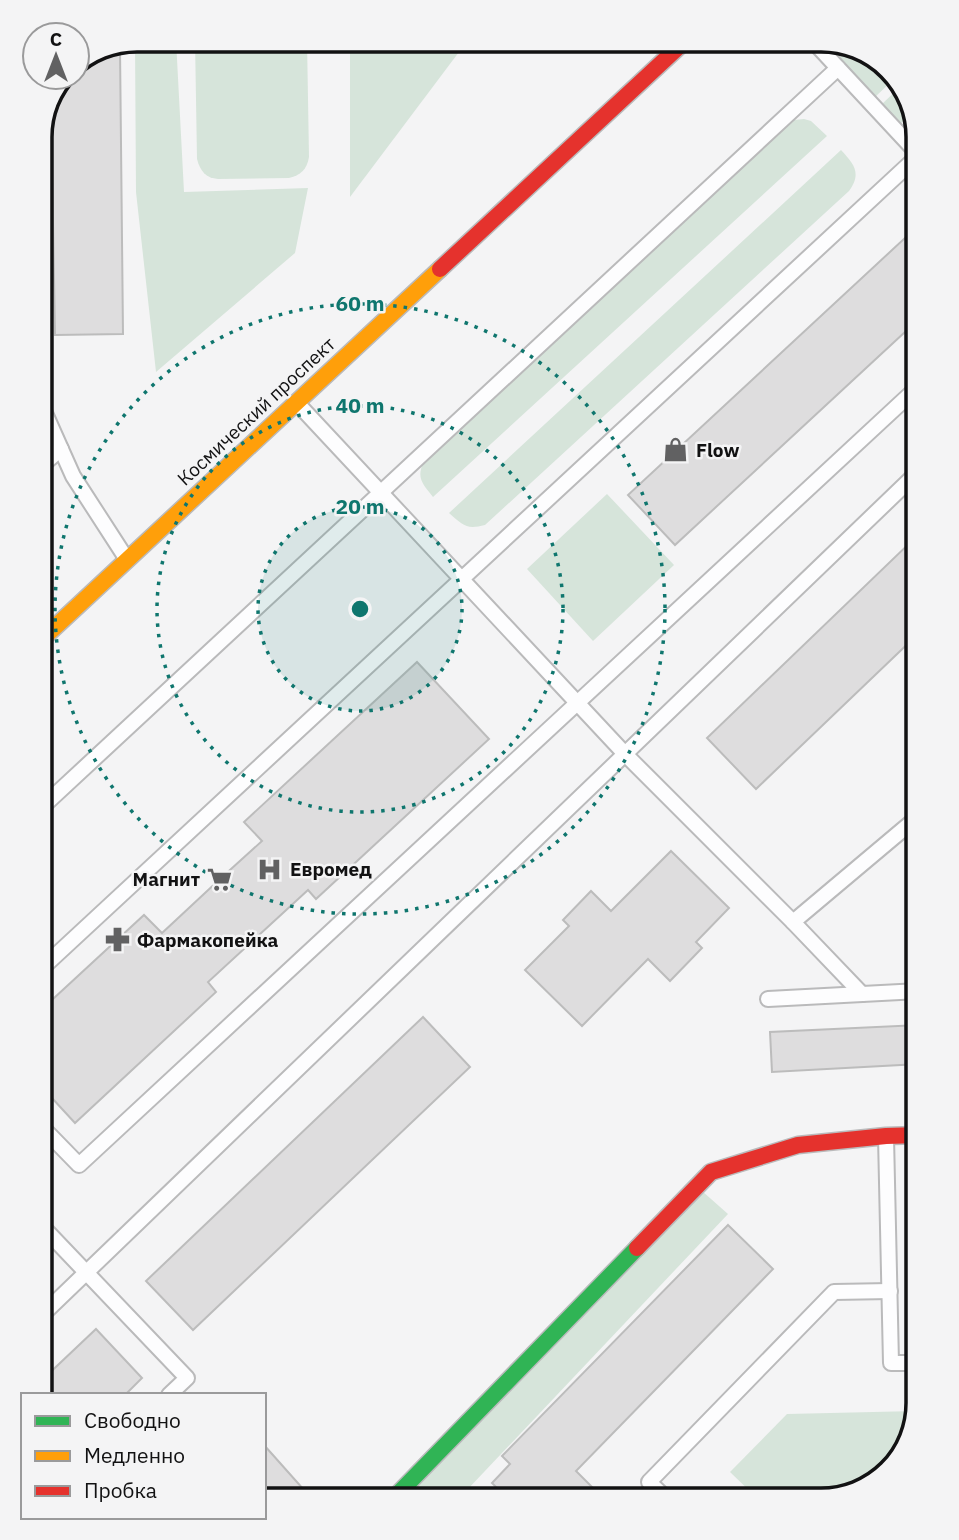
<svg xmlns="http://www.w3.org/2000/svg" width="959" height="1540" viewBox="0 0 959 1540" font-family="'IBM Plex Sans',sans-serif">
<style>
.green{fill:#d6e4da}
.building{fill:#deddde;stroke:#bcbcbc;stroke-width:2}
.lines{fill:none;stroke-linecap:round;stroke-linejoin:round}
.lane-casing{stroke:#bababb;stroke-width:18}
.fast-casing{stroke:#bababb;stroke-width:19}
.slow-casing{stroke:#bababb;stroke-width:19}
.jam-casing{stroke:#bababb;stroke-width:19}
.lane{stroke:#fdfdfe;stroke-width:14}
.fast{stroke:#30b455;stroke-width:16}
.slow{stroke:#ff9f0a;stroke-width:16}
.jam{stroke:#e5322d;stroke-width:16}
.ring{fill:none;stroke:#0f766e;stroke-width:3.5;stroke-dasharray:3.5 7}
.labels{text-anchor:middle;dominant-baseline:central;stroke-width:5;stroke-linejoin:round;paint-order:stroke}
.street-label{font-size:19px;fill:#121213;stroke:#f4f4f5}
.poi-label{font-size:19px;font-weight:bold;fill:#121213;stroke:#f4f4f5;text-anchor:start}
.rim{fill:none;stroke:#121213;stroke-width:3.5}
.centre{fill:#0f766e;stroke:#f4f4f5;stroke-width:3.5}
.ring-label{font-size:21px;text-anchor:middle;font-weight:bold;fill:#0f766e;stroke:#f4f4f5;stroke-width:5;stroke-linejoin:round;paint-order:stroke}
</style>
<rect width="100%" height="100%" fill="#f4f4f5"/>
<g class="green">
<path d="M138 40H176L184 192 308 188 295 253 156 372 136 192 135 42Z"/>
<path d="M195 40H307L309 157C307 169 301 175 289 178L218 179C206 178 200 171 197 159Z"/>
<path d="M350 40H468L350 197Z"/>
<path d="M828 40 876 57 895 78 874 98 824 41Z"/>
<path d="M901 86 908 94 913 113 900 124 881 105Z"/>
<path d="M804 119 811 121 827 136 433 497C422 483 416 478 424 461L786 125 794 120Z"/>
<path d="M841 150C854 164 862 173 849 191L485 525C466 530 463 525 449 513Z"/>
<path d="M607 494 674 565 593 641 527 569Z"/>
<path d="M702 1191 728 1214 467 1490 476 1500H424L411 1487Z"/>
<path d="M916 1411 903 1456 865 1489 821 1500H759L730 1472 787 1414Z"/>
</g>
<g class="building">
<path d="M120 48 123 334 55 335 51 109 65 77H77V65Z"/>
<path d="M919 225V319L675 545 628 495Z"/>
<path d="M919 534V633L756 789 707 738Z"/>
<path d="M417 662 489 739 316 899 308 890 208 982 216 992 75 1123 40 1085V1011L144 915 162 933 220 879 262 841 244 822Z"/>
<path d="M671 851 729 908 696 942 702 948 670 981 648 959 582 1026 525 970 569 926 563 920 591 891 611 911Z"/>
<path d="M423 1017 470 1067 193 1330 146 1281Z"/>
<path d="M919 1025V1064L772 1072 770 1032Z"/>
<path d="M728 1225 773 1269 576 1471 605 1500H509L492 1483 510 1464 502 1456Z"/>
<path d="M96 1329 142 1378 125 1395H40V1382Z"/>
<path d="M264 1445 313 1500H264Z"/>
</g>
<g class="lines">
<defs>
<g id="lane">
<path d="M812 40 919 155"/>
<path d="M40 339 44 411 73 476 126 558"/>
<path d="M297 403 625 754 793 922 862 994"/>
<path d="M40 467 61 449"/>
<path d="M40 809 838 68"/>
<path d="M793 922 919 816"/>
<path d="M40 970 919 155"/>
<path d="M768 999 919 991"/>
<path d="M40 1125 79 1165 919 386"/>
<path d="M886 1137 891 1363H919"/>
<path d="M40 1224 187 1378 169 1395"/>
<path d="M40 1317 919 471"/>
<path d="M668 1500 649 1482 834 1292 890 1291"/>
</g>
<path id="fast" d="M392 1500 637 1248"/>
<path id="slow" d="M40 641 440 269"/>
<g id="jam">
<path d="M440 269 686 40"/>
<path d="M637 1248 711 1172 798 1145 886 1136 919 1135"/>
</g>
</defs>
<use href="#lane" class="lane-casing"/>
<use href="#fast" class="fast-casing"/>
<use href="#slow" class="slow-casing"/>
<use href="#jam" class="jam-casing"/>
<use href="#lane" class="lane"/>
<use href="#fast" class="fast"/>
<use href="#slow" class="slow"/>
<use href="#jam" class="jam"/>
</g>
<circle cx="360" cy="609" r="102" fill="#0f766e" fill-opacity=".12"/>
<g class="ring">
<circle cx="360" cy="609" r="102"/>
<circle cx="360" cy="609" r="203"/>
<circle cx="360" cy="609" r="305"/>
</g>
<defs>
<symbol id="shop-bare" viewBox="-9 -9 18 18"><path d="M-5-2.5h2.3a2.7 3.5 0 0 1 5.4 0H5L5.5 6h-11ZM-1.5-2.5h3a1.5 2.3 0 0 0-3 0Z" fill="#616162" stroke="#f4f4f5" stroke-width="2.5" paint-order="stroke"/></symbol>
<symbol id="hospital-bare" viewBox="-9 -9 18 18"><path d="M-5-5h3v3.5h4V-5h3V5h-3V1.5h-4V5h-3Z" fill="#616162" stroke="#f4f4f5" stroke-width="2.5" paint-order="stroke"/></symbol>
<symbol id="supermarket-bare" viewBox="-9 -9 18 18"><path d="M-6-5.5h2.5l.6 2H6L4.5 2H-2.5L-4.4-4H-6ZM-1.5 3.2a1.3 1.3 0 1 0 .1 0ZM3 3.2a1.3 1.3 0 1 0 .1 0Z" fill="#616162" stroke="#f4f4f5" stroke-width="2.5" paint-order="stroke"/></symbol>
<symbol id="pharmacy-bare" viewBox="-9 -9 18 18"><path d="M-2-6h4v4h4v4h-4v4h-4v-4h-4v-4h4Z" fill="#616162" stroke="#f4f4f5" stroke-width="2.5" paint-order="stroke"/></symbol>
</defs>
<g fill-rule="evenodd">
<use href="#shop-bare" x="658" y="432" width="35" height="35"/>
<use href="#hospital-bare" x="252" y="852" width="35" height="35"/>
<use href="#supermarket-bare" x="202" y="862" width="35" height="35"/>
<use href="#pharmacy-bare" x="100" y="922" width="35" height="35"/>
</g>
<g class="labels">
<g class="street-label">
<text transform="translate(256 411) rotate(-43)">Космический проспект</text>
</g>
<g class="poi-label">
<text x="696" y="450">Flow</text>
<text x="290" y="869">Евромед</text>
<text x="200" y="879" text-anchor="end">Магнит</text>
<text x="137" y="940">Фармакопейка</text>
</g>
</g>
<path d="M0 0H959V1540H0ZM137 52H821A85 85 0 0 1 906 137V1403A85 85 0 0 1 821 1488H137A85 85 0 0 1 52 1403V137A85 85 0 0 1 137 52Z" fill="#f4f4f5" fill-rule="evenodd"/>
<path class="rim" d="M137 52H821A85 85 0 0 1 906 137V1403A85 85 0 0 1 821 1488H137A85 85 0 0 1 52 1403V137A85 85 0 0 1 137 52Z"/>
<circle cx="360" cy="609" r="10" class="centre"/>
<g class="ring-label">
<text x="360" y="311">60 m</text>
<text x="360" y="413">40 m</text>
<text x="360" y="514">20 m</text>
</g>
<rect x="21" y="1393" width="245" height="126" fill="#f4f4f5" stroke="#9a9a9b" stroke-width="2"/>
<rect x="35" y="1416" width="35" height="10" fill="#30b455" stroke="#9a9a9b" stroke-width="2"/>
<text x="84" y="1428" font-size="21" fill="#121213">Свободно</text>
<rect x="35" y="1451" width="35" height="10" fill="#ff9f0a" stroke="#9a9a9b" stroke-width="2"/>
<text x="84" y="1463" font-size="21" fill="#121213">Медленно</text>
<rect x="35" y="1486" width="35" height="10" fill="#e5322d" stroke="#9a9a9b" stroke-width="2"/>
<text x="84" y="1498" font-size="21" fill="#121213">Пробка</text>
<g transform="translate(56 56)"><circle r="33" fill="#f4f4f5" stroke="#9a9a9b" stroke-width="2"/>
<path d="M0-5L12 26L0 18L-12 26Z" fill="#616162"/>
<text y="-10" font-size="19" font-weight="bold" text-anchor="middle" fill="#121213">С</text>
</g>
</svg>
